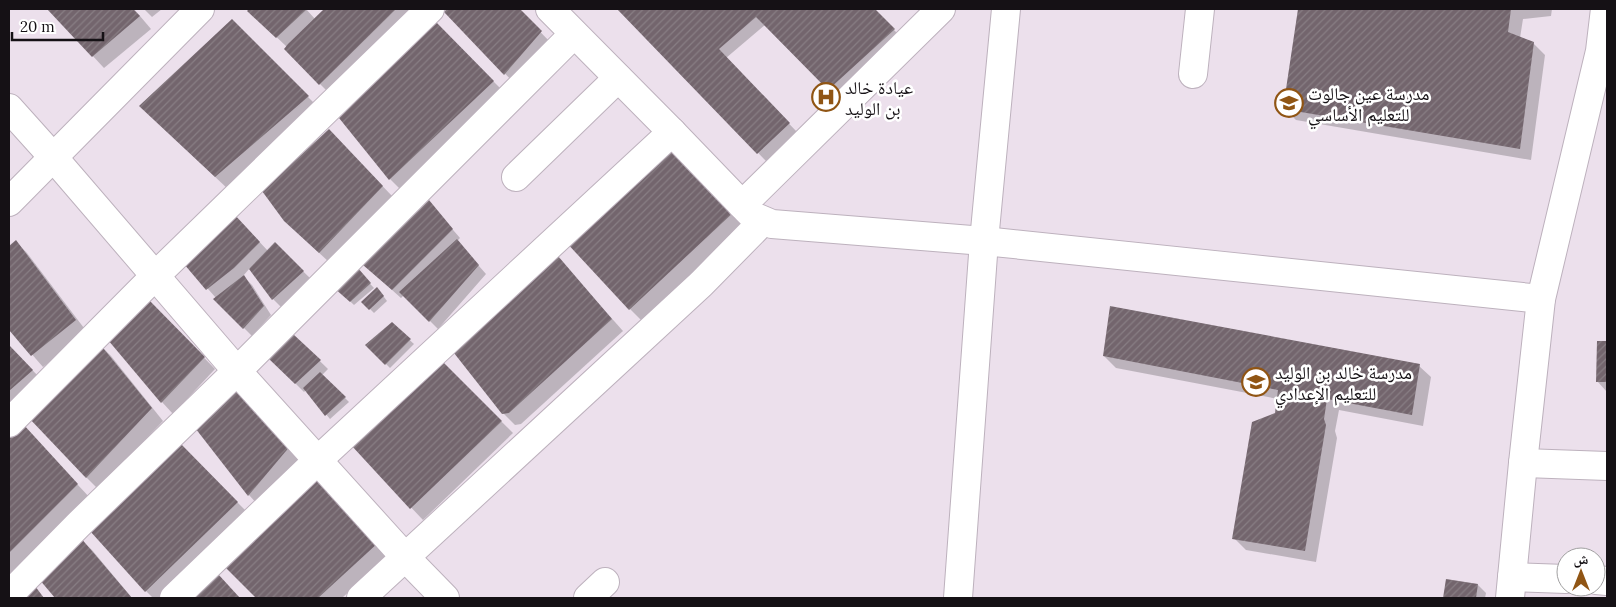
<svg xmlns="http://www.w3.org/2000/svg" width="1616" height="607" viewBox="0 0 1616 607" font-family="Lora,'Noto Naskh Arabic',serif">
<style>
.shadow{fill:#0003}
.building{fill:url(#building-hatch)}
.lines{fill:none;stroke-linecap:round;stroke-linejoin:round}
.minor-casing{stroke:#bdb1bd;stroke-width:30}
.minor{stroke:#fff;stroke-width:28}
.labels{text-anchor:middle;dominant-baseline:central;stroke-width:5;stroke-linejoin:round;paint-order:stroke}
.poi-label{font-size:18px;fill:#151115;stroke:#fff;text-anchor:start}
</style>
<defs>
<pattern id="building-hatch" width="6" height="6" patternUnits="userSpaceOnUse" patternTransform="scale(1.25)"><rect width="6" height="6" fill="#73656d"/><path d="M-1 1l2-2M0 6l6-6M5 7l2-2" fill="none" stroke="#887e84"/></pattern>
</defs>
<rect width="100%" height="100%" fill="#ece0ec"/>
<g class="shadow">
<path d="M49 9H134L151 29 104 68Z"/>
<path d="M144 9H162L152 17Z"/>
<path d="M251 9H306L315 19 326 9H420L332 96 285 49 287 47 249 11Z"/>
<path d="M449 9H518L552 44 516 85 445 12Z"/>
<path d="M618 9H873L902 38 837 97 765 25 726 58 797 132 766 161Z"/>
<path d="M1299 9H1552L1551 16 1523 19 1520 38 1533 43 1545 55 1531 160 1296 120 1284 108Z"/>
<path d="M232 21 322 111 230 191 155 120Z"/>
<path d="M436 24 505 93 402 191 390 179 341 118Z"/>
<path d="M341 143 394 198 331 264 298 233Z"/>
<path d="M671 143 749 225 644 323 630 309Z"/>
<path d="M429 202 460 238 457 241 486 274 438 329 404 295 401 298 373 273Z"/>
<path d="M243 224 268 251 275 244 312 280 281 307 273 299 250 268 243 276 252 285 271 315 252 336 215 299 216 298 186 264Z"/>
<path d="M16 242 27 253 87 332 43 367 9 328V248Z"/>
<path d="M558 258 623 331 521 424 515 425 503 413Z"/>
<path d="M360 273 374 288 354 305 335 287Z"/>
<path d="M381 293 387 301 374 313 363 302Z"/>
<path d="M147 299 215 369 173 414 162 402Z"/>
<path d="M392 324 414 344 390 368 367 345Z"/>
<path d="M293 335 328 369 322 375 349 402 330 419 306 390 304 392 270 358Z"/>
<path d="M1598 342 1607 343V392L1597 381Z"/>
<path d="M99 344 111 356 163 421 98 489 86 477Z"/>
<path d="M9 346 41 379 9 406Z"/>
<path d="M1104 356 1419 366 1431 377 1423 426 1339 410 1335 431 1337 438 1316 562 1246 550 1234 538 1276 414 1278 399 1116 368Z"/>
<path d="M442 363 513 433 423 520 352 445Z"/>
<path d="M238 384 302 458 260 507 249 495 194 424Z"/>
<path d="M23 426 91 499 9 581V441Z"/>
<path d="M179 444 249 514 162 598H153L146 591Z"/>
<path d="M332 490 390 554 342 598H257L227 567Z"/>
<path d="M80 539 92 550 132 598H57L41 579Z"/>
<path d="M1447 581 1478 585 1486 593 1485 598H1444Z"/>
</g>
<g class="building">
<path d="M47 9H133L140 16 92 57Z"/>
<path d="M249 9H307L276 38 247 11Z"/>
<path d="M324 9H396L319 85 284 49 288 44Z"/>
<path d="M447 9H520L542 31 504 75 444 12Z"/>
<path d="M617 9H875L895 29 828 90 756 17 719 49 790 123 757 154Z"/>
<path d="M1298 9H1511L1508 32 1534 42 1520 149 1283 109Z"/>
<path d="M232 19 309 96 215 177 139 106Z"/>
<path d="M436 22 494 81 389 180 339 118Z"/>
<path d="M329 129 383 186 319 253 284 221 262 191Z"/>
<path d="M671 141 736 210 629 310 564 240Z"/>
<path d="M429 200 453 229 392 290 363 265Z"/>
<path d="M234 214 260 242 234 268 206 290 184 264Z"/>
<path d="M457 239 479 265 429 322 399 292Z"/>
<path d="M16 240 76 320 31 356 9 330V246Z"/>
<path d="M275 242 304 271 272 300 249 269Z"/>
<path d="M558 256 612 319 509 413 502 414 454 353Z"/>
<path d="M357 267 371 283 350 302 333 287Z"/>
<path d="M244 275 264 306 243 329 213 299Z"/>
<path d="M377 287 384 296 369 310 361 302Z"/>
<path d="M147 298 205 357 161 403 108 340Z"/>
<path d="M1110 306 1420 364 1412 415 1327 399 1324 419 1326 425 1305 551 1232 539 1252 422 1275 413 1278 390 1103 356Z"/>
<path d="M392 322 411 339 385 365 365 345Z"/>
<path d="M293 334 321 360 295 384 268 358Z"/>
<path d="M1597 341H1607V382H1596Z"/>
<path d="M99 343 152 408 86 478 28 417Z"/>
<path d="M9 345 33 370 9 391Z"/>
<path d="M442 361 502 421 410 509 351 445Z"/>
<path d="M320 372 346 397 325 416 303 388Z"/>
<path d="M238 382 291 445 248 496 192 424Z"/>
<path d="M23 424 78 484 9 553V439Z"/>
<path d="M179 442 238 502 145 592 90 531Z"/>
<path d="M320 477 379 542 318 598H256L225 567Z"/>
<path d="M80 537 132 598H55L39 579Z"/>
<path d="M218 574 240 598H193Z"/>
<path d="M1446 579 1478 584 1476 598H1443Z"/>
<path d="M35 586 44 598H22Z"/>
</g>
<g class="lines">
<defs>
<g id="minor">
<path d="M550 9 672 132 747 210 753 216 772 224 984 241 1541 299"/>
<path d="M1193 74 1200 9"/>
<path d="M9 108 53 157 237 371 405 557 445 598"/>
<path d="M516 177 618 78"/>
<path d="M9 202 200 9"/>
<path d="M742 205 941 9"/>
<path d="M9 423 155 276 430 9"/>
<path d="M1523 463 1607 466"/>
<path d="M1512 577 1566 579"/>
<path d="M1596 580 1607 581"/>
<path d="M9 595 78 525 237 371 574 34"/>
<path d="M174 598 318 460 672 132"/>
<path d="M361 598 701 284 763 221"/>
<path d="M588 598 605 582"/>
<path d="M958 598 984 241 1006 9"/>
<path d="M1510 598 1523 463 1541 299 1600 51 1605 9"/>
</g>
</defs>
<use href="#minor" class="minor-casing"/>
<use href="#minor" class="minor"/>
</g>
<defs>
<symbol id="hospital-ring" viewBox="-11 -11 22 22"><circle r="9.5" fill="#fff" stroke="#905514" stroke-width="1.5"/><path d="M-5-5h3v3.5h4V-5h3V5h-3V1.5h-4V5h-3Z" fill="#905514"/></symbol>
<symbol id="school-ring" viewBox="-11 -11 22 22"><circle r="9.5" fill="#fff" stroke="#905514" stroke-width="1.5"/><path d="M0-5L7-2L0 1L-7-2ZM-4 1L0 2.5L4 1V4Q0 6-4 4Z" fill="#905514"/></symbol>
</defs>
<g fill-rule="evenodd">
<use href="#hospital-ring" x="810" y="81" width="32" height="32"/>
<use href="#school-ring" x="1273" y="87" width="32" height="32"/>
<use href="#school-ring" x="1240" y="366" width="32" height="32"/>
</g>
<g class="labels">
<g class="poi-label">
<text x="845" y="87">عيادة خالد<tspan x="845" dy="21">بن الوليد</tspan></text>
<text x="1308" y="93">مدرسة عين جالوت<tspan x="1308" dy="21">للتعليم الأساسي</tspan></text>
<text x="1275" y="372">مدرسة خالد بن الوليد<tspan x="1275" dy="21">للتعليم الإعدادي</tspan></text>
</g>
</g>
<rect width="1616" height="607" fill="none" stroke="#151115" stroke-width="20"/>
<g transform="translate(1581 572)"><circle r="24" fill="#ffffff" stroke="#a1a0a1"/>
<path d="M0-4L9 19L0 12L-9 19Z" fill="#905514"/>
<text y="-8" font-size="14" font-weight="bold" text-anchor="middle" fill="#151115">ش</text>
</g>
<path d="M12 32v8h91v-8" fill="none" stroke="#151115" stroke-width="2.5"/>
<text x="20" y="32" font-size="15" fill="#151115" stroke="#ffffff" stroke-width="4" paint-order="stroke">20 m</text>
</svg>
